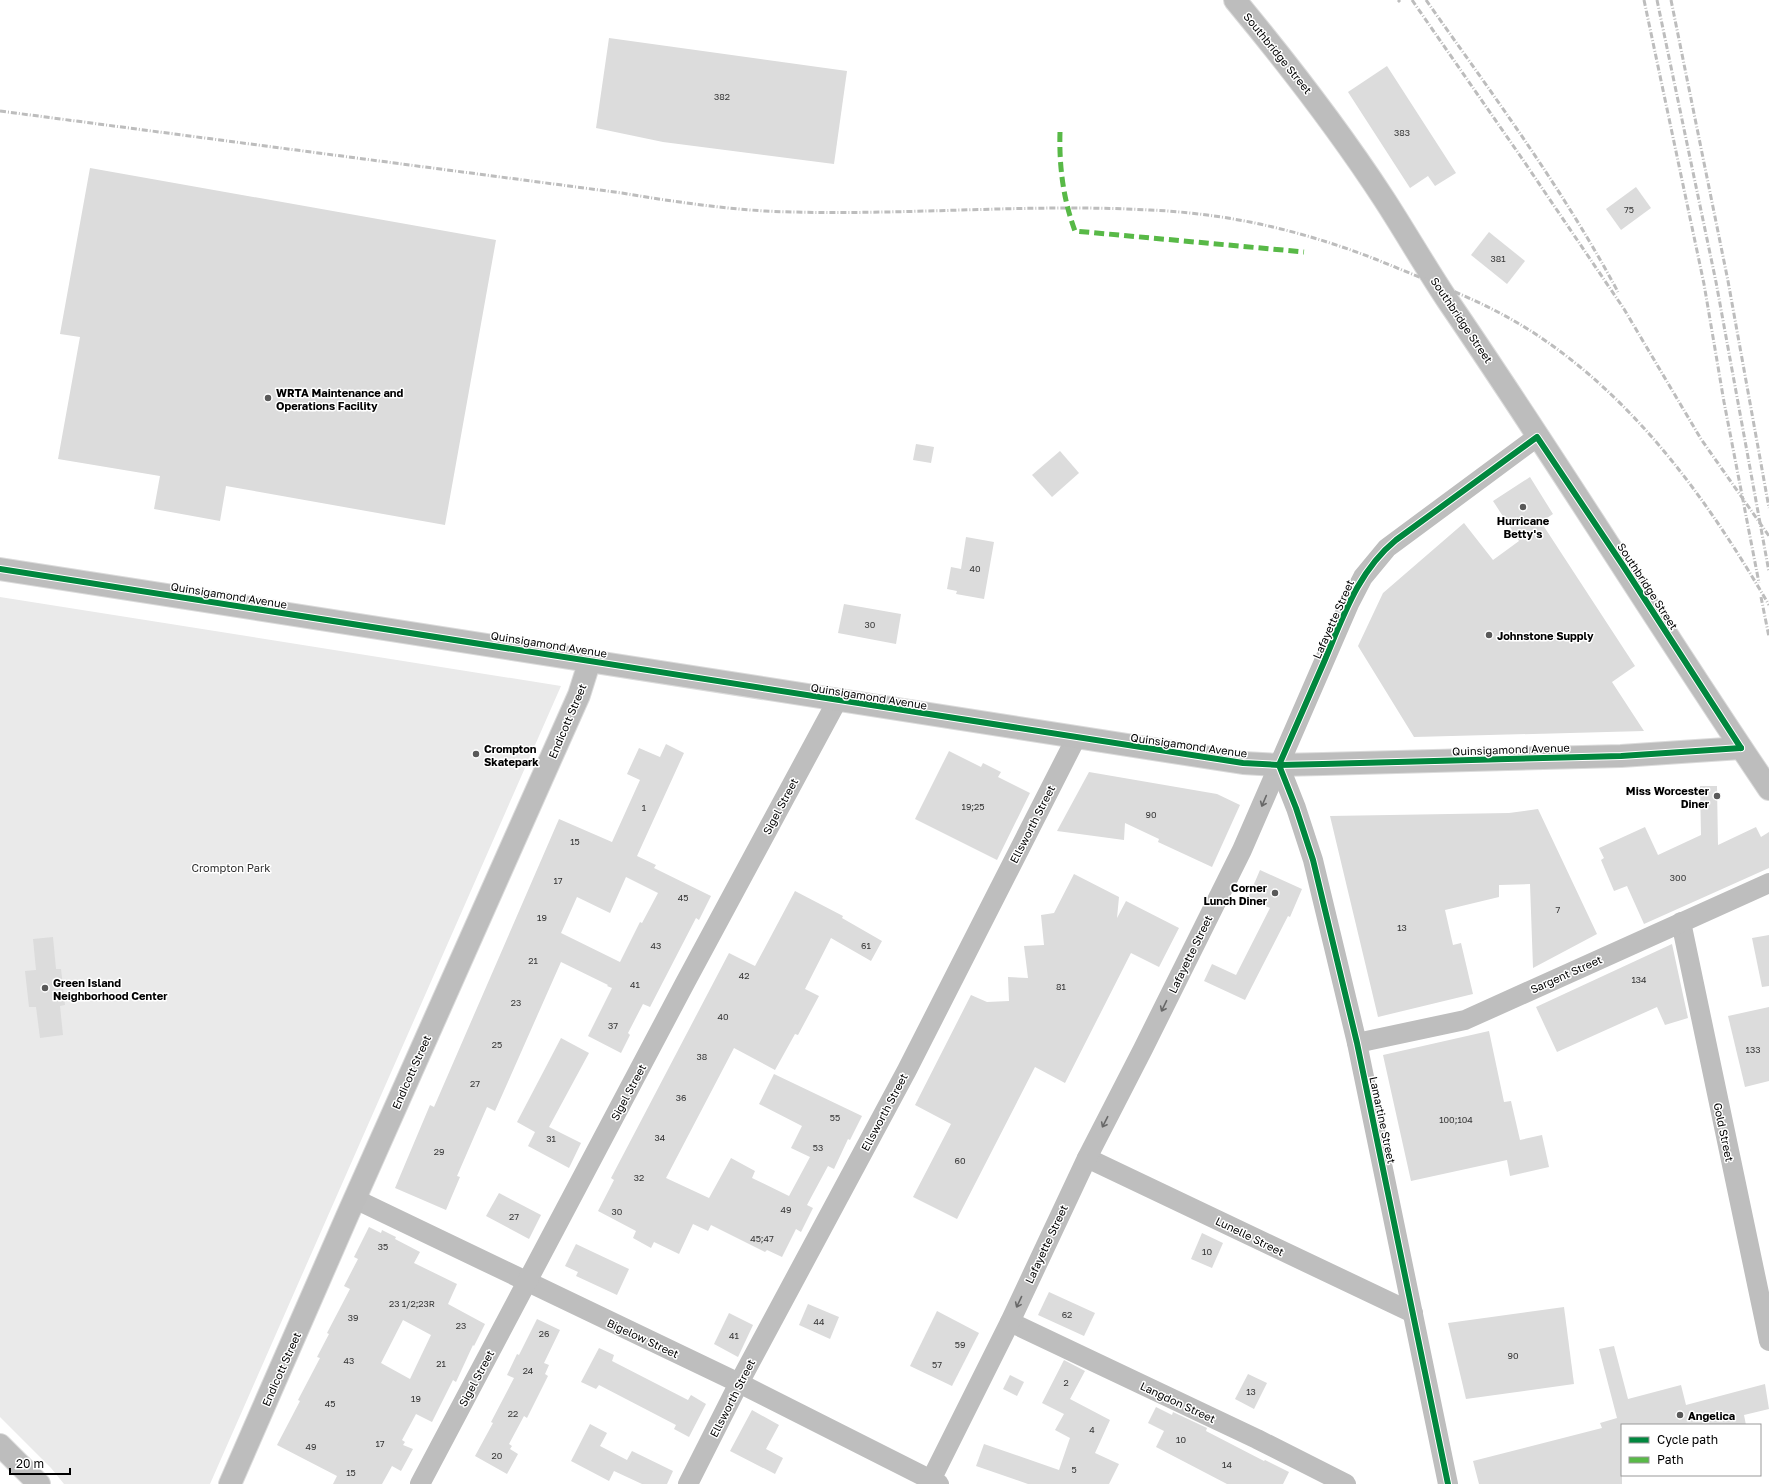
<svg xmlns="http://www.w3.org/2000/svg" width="1769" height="1484" viewBox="0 0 1769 1484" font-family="'Golos Text',sans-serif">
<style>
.green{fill:#eaeaea}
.building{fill:#dcdcdc;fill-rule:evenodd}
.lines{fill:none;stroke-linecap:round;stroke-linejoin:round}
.major-casing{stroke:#dbdbdb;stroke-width:24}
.minor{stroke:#bebebe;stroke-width:20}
.major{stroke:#bdbdbd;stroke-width:22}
.rail{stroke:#bdbdbd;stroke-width:3;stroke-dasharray:6 2 1 2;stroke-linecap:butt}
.quiet{stroke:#58b947;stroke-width:5;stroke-dasharray:10 5;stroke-linecap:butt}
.cycleway-casing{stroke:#fff;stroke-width:8}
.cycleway{stroke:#00873e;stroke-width:6}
.oneway{stroke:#686868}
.poi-dot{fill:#595959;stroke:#fff;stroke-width:1.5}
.labels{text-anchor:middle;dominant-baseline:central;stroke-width:3;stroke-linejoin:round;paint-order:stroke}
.number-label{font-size:9px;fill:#373737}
.street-label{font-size:11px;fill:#000;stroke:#fff}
.poi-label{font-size:11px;font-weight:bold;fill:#000;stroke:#fff;text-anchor:start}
.park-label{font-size:11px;fill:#2f2f2f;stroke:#fff}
</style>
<rect width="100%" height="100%" fill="#fff"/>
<path class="green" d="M0 597 561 686 210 1484H64L51 1468 0 1417Z"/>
<g class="building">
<path d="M609 38 847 71 834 164 663 142 596 128Z"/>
<path d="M1387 66 1456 173 1435 186 1428 176 1410 188 1348 92Z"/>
<path d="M90 168 496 240 445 525 226 486 220 521 154 509 160 476 58 459 80 337 60 334Z"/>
<path d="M1636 187 1651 208 1621 230 1606 209Z"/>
<path d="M1489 232 1525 261 1507 284 1471 255Z"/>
<path d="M916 444 934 447 931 463 913 460Z"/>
<path d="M1060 451 1079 473 1052 497 1032 475Z"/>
<path d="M1530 477 1553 514 1541 522 1635 666 1612 682 1644 731 1414 737 1358 646 1383 593 1464 523 1493 560 1519 541 1493 501Z"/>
<path d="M966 537 994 542 984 599 956 594 957 591 947 589 951 567 961 569Z"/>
<path d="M844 604 901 614 896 644 838 633Z"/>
<path d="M666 744 684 753 637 856 656 865 654 868 711 896 699 920 696 918 650 1007 643 1004 628 1033 630 1035 621 1053 588 1036 612 988 607 986 608 985 561 962 495 1111 487 1107 457 1176 460 1177 446 1210 395 1188 430 1105 434 1107 559 819 612 842 640 780 627 774 639 748 660 757ZM626 877 658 893 642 923 640 922 620 962 561 933 577 897 610 913Z"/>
<path d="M949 751 981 767 983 763 1001 772 998 777 1030 793 997 860 915 819Z"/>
<path d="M1089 772 1217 794 1240 805 1212 867 1158 842 1159 839 1125 823 1124 840 1057 831Z"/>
<path d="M1700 786H1717L1718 845 1756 827 1761 837 1769 832V868L1644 924 1627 886 1614 891 1601 860 1604 858 1599 848 1645 827 1658 855 1701 835Z"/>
<path d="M1538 809 1597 934 1533 968 1530 884 1499 885V897L1445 910 1453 945 1461 943 1473 994 1378 1017 1330 816 1509 813Z"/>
<path d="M1260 870 1302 889 1290 917 1288 916 1245 1000 1204 981 1212 964 1236 975 1270 908 1248 898Z"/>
<path d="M1074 874 1119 897 1117 918 1126 901 1179 928 1159 967 1131 953 1065 1083 1035 1067 957 1219 913 1197 951 1124 915 1105 971 995 987 1002 1009 1001 1008 977 1028 978 1024 946 1044 945 1041 915 1054 913Z"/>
<path d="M795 891 843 916 842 918 882 941 871 961 831 938 805 989 819 996 798 1035 795 1034 775 1070 734 1048 666 1178 709 1198 731 1158 755 1171 752 1178 789 1196 810 1157 791 1148 802 1126 759 1104 774 1074 862 1116 850 1140 848 1139 834 1169 828 1166 807 1205 813 1208 801 1232 796 1229 782 1257 767 1250 765 1252 711 1225 708 1231 693 1224 679 1254 654 1242 651 1248 633 1238 636 1231 598 1211 614 1180 611 1178 729 953 755 966Z"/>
<path d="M1769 935V986L1762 987 1752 938Z"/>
<path d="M53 937 56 969H61L65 1005 60 1006 63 1035 40 1038 36 1007H29L25 971 36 970 33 939Z"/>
<path d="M1672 944 1688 1018 1665 1025 1657 1007 1557 1052 1536 1007Z"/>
<path d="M1769 1007V1081L1745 1087 1728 1016Z"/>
<path d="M1489 1031 1504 1102 1511 1101 1520 1140 1542 1135 1549 1167 1510 1176 1507 1160 1411 1181 1383 1055Z"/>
<path d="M561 1038 589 1053 549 1127 581 1143 569 1168 528 1146 535 1132 517 1122Z"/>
<path d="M499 1193 541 1215 529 1239 486 1216Z"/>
<path d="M369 1227 381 1233 382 1230 396 1237 395 1239 420 1252 414 1263 457 1284 448 1304 485 1324 474 1346 473 1345 456 1382 453 1380 432 1422 416 1414 402 1440 405 1442 403 1445 413 1449 401 1471 392 1466 382 1484H333L337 1476 277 1445 300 1401 298 1400 320 1358 317 1357 329 1334 327 1333 350 1289 344 1286 358 1259 354 1257ZM403 1320 431 1335 410 1379 381 1363Z"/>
<path d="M1202 1233 1223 1243 1212 1268 1191 1259Z"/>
<path d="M576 1244 629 1269 617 1295 576 1276 578 1272 565 1266Z"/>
<path d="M1049 1292 1095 1313 1084 1336 1038 1315Z"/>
<path d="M808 1304 839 1317 830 1339 799 1325Z"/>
<path d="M1564 1307 1574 1384 1466 1399 1448 1323Z"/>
<path d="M937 1311 979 1333 952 1386 910 1366Z"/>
<path d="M729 1313 753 1325 738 1357 714 1344Z"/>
<path d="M537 1319 560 1330 544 1363 549 1365 545 1374 548 1376 527 1418 524 1416 509 1444 512 1446 510 1449 518 1454 507 1474 475 1456 493 1423 491 1422 514 1378 507 1375 517 1354 519 1355Z"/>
<path d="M1614 1346 1628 1399 1681 1385 1686 1405 1765 1384 1769 1409 1744 1415 1746 1425H1622V1484H1479L1473 1461 1602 1428 1600 1423 1617 1418 1599 1349Z"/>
<path d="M599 1348 614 1355 612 1361 688 1400 691 1395 706 1404 689 1437 674 1429 676 1425 599 1385 596 1389 581 1382Z"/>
<path d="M1064 1360 1085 1371 1070 1399 1110 1420 1095 1453 1119 1464 1109 1484H1028L976 1466 984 1444 1059 1470 1070 1438 1055 1430 1064 1414 1042 1403Z"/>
<path d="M1248 1374 1267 1383 1254 1409 1235 1399Z"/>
<path d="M1010 1375 1024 1382 1017 1396 1003 1389Z"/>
<path d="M1156 1407 1172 1415 1173 1412 1207 1428 1206 1431 1264 1461 1265 1460 1289 1472 1283 1484H1227L1156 1447 1164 1431 1148 1423Z"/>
<path d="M752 1410 779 1425 766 1449 783 1458 775 1474 730 1451Z"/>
<path d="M590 1424 607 1433 600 1446 627 1460 632 1451 673 1471 667 1484H642L614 1471 609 1481 571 1461Z"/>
</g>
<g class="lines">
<defs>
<g id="major">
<path d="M1235 0C1288 64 1339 130 1384 199 1406 233 1426 268 1448 301 1558 462 1660 628 1769 789"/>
<path d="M0 569 1243 763 1279 765 1323 764 1621 756 1741 748"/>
<path d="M0 1445 39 1484"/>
<path d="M230 1484 348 1214 579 695 590 660"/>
</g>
</defs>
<use href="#major" class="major-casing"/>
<g class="minor">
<path d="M1279 765 1296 808 1313 860 1357 1043 1448 1484"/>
<path d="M1681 922 1769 1341"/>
<path d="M1357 1043 1465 1020 1769 883"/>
<path d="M1087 1158 1413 1313"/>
<path d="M355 1199 739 1383 939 1484"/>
<path d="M1010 1322 1257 1439 1346 1484"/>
<path d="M420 1484 685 983 837 701"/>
<path d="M688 1484 739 1383 907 1070 1076 738"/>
<path d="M929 1484 1010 1322 1087 1158 1143 1049 1242 850 1349 604 1363 577 1387 548 1537 437"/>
</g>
<use href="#major" class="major"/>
<g class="rail">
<path d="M1398 0 1400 2"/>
<path d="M1412 0 1521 157 1624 309 1701 439 1769 536"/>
<path d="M1426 0C1493 95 1563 189 1618 292"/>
<path d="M1644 0 1704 284 1724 402 1759 583"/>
<path d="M1657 0 1716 282 1769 572"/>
<path d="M1671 0 1728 281 1769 508"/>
<path d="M0 111 622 193C669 201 717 208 765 211 893 217 1021 203 1150 210 1239 214 1320 235 1402 270 1449 289 1495 307 1537 335 1638 402 1709 502 1769 605"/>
<path d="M1761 597 1769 637"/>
</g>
<path class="quiet" d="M1060 132C1059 165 1063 199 1075 231L1304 252"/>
<defs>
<g id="cycleway">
<path d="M0 569 1243 763 1279 765 1323 764 1621 756 1741 748"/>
<path d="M1279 765C1294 731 1309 696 1324 662 1343 617 1358 571 1396 540L1537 437 1622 564 1741 748"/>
<path d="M1279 765 1296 808 1313 860 1357 1043 1448 1484"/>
</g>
</defs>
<use href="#cycleway" class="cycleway-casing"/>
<use href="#cycleway" class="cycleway"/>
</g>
<defs><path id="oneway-shaft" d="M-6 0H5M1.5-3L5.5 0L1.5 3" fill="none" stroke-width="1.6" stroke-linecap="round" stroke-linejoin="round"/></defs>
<g class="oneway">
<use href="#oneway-shaft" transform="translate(1264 801) rotate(113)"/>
<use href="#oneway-shaft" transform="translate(1164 1006) rotate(116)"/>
<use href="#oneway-shaft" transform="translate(1105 1122) rotate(117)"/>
<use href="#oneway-shaft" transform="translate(1019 1302) rotate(115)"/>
</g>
<g class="poi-dot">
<circle cx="268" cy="398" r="4"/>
<circle cx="1523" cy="507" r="4"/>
<circle cx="1489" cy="635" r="4"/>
<circle cx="476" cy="754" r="4"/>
<circle cx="1717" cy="796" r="4"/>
<circle cx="1275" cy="893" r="4"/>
<circle cx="45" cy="988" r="4"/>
<circle cx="1680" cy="1415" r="4"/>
</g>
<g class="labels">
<g class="number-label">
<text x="722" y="96">382</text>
<text x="1402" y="132">383</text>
<text x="1629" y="209">75</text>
<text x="1498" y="258">381</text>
<text x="975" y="568">40</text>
<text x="870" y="624">30</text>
<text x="973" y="806">19;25</text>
<text x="644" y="807">1</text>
<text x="1151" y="814">90</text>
<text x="575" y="841">15</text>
<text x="1678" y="877">300</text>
<text x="558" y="880">17</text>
<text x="683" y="897">45</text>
<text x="1558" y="909">7</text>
<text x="542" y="917">19</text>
<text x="1402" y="927">13</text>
<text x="656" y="945">43</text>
<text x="866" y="945">61</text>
<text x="533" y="960">21</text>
<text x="744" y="975">42</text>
<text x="1639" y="979">134</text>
<text x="635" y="984">41</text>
<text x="1061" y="986">81</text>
<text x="516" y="1002">23</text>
<text x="723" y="1016">40</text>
<text x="613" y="1025">37</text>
<text x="497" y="1044">25</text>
<text x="1753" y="1049">133</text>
<text x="702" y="1056">38</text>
<text x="475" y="1083">27</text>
<text x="681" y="1097">36</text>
<text x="835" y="1117">55</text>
<text x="1456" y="1119">100;104</text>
<text x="660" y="1137">34</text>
<text x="551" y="1138">31</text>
<text x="818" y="1147">53</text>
<text x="439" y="1151">29</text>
<text x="960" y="1160">60</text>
<text x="639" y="1177">32</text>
<text x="786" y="1209">49</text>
<text x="617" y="1211">30</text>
<text x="514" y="1216">27</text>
<text x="762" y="1238">45;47</text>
<text x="383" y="1246">35</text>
<text x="1207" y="1251">10</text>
<text x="412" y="1303">23 1/2;23R</text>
<text x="1067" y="1314">62</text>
<text x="353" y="1317">39</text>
<text x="819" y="1321">44</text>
<text x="461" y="1325">23</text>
<text x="544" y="1333">26</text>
<text x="734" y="1335">41</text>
<text x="960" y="1344">59</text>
<text x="1513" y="1355">90</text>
<text x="349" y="1360">43</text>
<text x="441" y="1363">21</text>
<text x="937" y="1364">57</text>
<text x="528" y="1370">24</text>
<text x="1066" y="1382">2</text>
<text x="1251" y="1391">13</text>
<text x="416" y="1398">19</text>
<text x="330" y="1403">45</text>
<text x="513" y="1413">22</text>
<text x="1092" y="1429">4</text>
<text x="1181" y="1439">10</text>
<text x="380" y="1443">17</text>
<text x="311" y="1446">49</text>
<text x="497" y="1455">20</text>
<text x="1227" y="1464">14</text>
<text x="1074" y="1469">5</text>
<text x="351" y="1472">15</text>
</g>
<g class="street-label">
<text transform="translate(1278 53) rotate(51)">Southbridge Street</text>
<text transform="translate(1462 320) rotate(56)">Southbridge Street</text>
<text transform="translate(1648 586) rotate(57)">Southbridge Street</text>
<text transform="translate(229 595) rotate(9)">Quinsigamond Avenue</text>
<text transform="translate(1333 619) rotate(-66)">Lafayette Street</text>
<text transform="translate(549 644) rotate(9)">Quinsigamond Avenue</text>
<text transform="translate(869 696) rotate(9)">Quinsigamond Avenue</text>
<text transform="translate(567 721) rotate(-67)">Endicott Street</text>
<text transform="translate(1189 745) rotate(8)">Quinsigamond Avenue</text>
<text transform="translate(1511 749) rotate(-2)">Quinsigamond Avenue</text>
<text transform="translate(780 806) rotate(-62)">Sigel Street</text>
<text transform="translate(1032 824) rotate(-63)">Ellsworth Street</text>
<text transform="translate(1190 954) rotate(-64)">Lafayette Street</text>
<text transform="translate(1566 974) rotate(-24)">Sargent Street</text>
<text transform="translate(411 1072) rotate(-66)">Endicott Street</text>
<text transform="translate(628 1092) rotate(-62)">Sigel Street</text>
<text transform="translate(884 1112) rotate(-62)">Ellsworth Street</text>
<text transform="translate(1383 1120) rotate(78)">Lamartine Street</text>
<text transform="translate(1724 1132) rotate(78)">Gold Street</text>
<text transform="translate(1250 1236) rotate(26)">Lunelle Street</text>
<text transform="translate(1046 1244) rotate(-65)">Lafayette Street</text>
<text transform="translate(643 1338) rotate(25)">Bigelow Street</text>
<text transform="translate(281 1369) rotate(-66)">Endicott Street</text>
<text transform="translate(476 1378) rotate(-62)">Sigel Street</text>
<text transform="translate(732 1398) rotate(-63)">Ellsworth Street</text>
<text transform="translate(1178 1402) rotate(25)">Langdon Street</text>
</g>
<g class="poi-label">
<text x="276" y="392">WRTA Maintenance and<tspan x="276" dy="13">Operations Facility</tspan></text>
<text x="1523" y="520" text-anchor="middle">Hurricane<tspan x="1523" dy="13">Betty's</tspan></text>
<text x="1497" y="635">Johnstone Supply</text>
<text x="484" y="748">Crompton<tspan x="484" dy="13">Skatepark</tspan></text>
<text x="1709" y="790" text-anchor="end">Miss Worcester<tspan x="1709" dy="13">Diner</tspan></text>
<text x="1267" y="887" text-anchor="end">Corner<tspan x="1267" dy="13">Lunch Diner</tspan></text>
<text x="53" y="982">Green Island<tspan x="53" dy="13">Neighborhood Center</tspan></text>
<text x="1688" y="1415">Angelica</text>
</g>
<g class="park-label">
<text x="231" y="867">Crompton Park</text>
</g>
</g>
<rect x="1621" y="1424" width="140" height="52" fill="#ffffff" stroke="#999999"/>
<rect x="1629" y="1437" width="20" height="6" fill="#00873e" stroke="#999999"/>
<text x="1657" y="1444" font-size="12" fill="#000000">Cycle path</text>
<rect x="1629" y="1457" width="20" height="6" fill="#58b947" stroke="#999999"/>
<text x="1657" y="1464" font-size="12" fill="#000000">Path</text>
<path d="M10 1468v6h60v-6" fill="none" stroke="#000000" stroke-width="2"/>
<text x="16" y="1468" font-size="12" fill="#000000" stroke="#ffffff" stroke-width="3" paint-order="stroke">20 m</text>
</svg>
